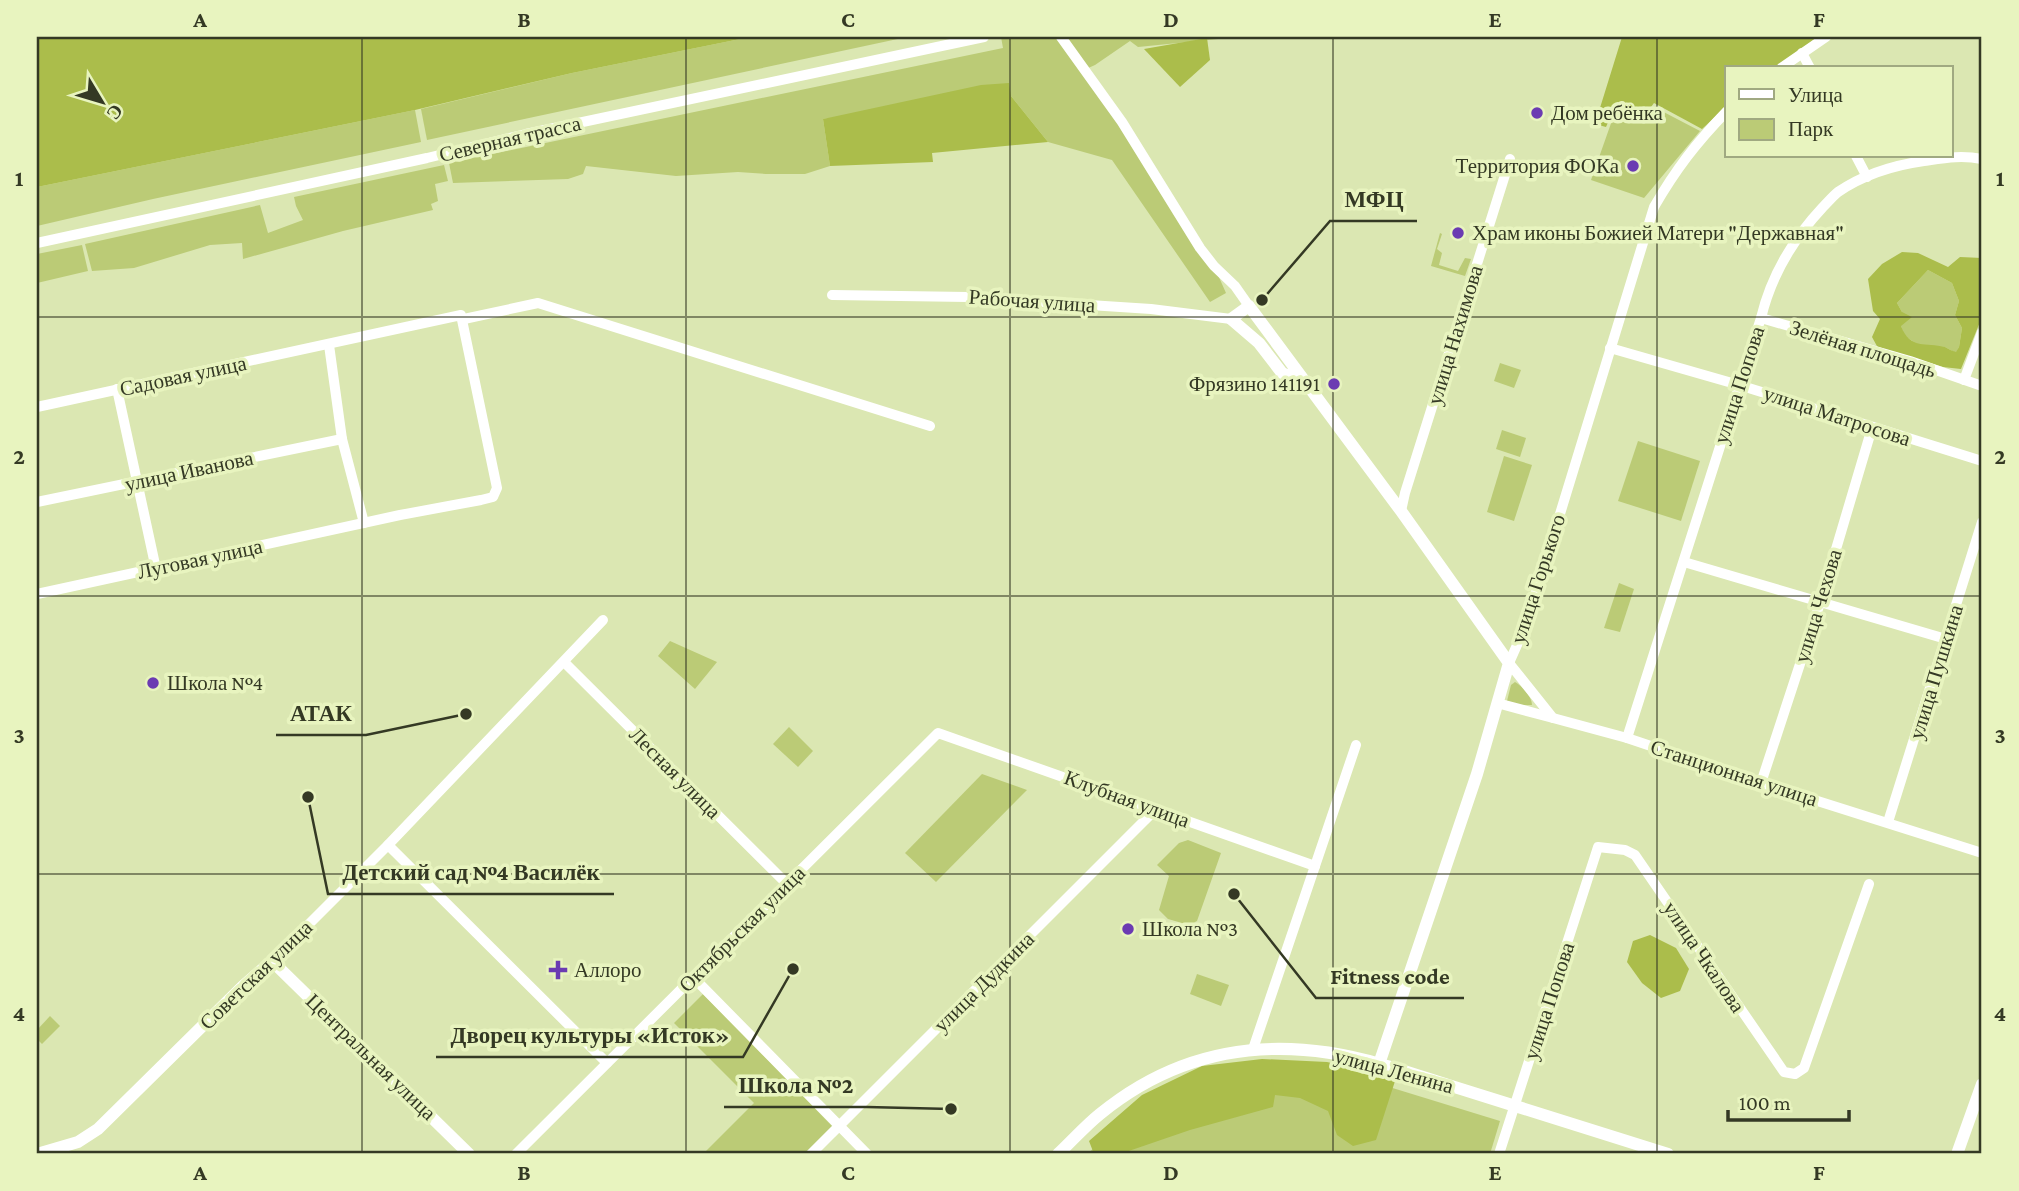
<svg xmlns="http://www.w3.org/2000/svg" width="2019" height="1191" viewBox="0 0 2019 1191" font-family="'Crimson Pro',serif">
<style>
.green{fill:#bbcb76}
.forest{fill:#abbd4b;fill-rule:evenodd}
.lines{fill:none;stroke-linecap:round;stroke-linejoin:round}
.minor{stroke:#fff;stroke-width:10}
.tertiary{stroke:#fff;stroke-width:12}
.grid{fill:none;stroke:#343924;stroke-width:2;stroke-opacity:0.55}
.poi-dot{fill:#6b3bb2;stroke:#e8f4bf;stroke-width:2.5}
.labels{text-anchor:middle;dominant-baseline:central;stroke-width:7;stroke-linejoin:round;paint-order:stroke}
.poi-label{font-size:21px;fill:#343924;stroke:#e8f4bf;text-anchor:start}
.street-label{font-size:21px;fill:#343924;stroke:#e8f4bf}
.leader{fill:none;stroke:#343924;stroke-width:2.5}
.callout-dot{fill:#343924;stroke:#e8f4bf;stroke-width:2.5}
.callout-label{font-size:23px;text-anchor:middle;font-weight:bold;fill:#343924;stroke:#e8f4bf;stroke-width:7;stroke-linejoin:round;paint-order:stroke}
.neatline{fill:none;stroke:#343924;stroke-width:2.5}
.grid-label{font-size:23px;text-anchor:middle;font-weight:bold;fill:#343924}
</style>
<rect width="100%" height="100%" fill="#dbe7b2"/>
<g class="green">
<path d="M750 37H907L427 140 421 109 572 73Z"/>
<path d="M1001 37H1238L1138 47 1130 41 1095 65 1086 69 1214 266 1226 293 1210 302 1112 160 1048 142 1011 96 823 119 830 166 805 174H766L738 172 676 176 586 166 583 174 568 179 453 183 449 163 1003 48Z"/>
<path d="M1654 107 1700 131 1644 198 1591 180 1615 112 1645 123Z"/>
<path d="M415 110 421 142 153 199 37 226V187Z"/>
<path d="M444 165 448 181 435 184 438 201 431 204 433 210 343 231 243 259 242 243 210 245 134 268 92 271 85 244 260 205 268 233 303 220 296 206 294 197Z"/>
<path d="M1440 233 1442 234 1437 249 1442 253 1439 265 1458 271 1465 258 1471 259 1465 276 1431 266Z"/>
<path d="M82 245 88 271 37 283V254Z"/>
<path d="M1928 270 1952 283 1959 301 1955 315 1962 328 1959 347 1956 353 1945 347 1919 345 1904 336 1901 326 1902 312 1897 303Z"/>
<path d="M1500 363 1521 370 1514 388 1494 381Z"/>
<path d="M1502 430 1526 438 1520 457 1496 449Z"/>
<path d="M1638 441 1700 461 1681 521 1618 501Z"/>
<path d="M1504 456 1532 465 1514 521 1487 512Z"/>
<path d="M1619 583 1634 589 1620 632 1604 628Z"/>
<path d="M670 641 717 662 695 689 658 656Z"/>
<path d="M1515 682C1522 686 1532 697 1532 705H1518L1507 701 1511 685Z"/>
<path d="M789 727 813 751 798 767 773 744Z"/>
<path d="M982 774 1027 790 936 882 905 853Z"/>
<path d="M1188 840 1221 853 1197 921 1189 925 1168 919 1159 910 1169 876 1157 865 1179 843Z"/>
<path d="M1197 974 1229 985 1221 1006 1190 994Z"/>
<path d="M703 994 833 1127 805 1154H703L754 1103 674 1023Z"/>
<path d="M50 1016 60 1026 42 1044 37 1039V1030Z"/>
<path d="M1373 1082 1500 1121 1490 1154H1087L1143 1106Z"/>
</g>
<g class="forest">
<path d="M37 37H750L572 73 415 110 37 187Z"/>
<path d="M1622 37H1818L1774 68H1727V106L1702 129 1654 103 1642 119 1623 110 1614 109 1606 127 1595 124Z"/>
<path d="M1207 38 1210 60 1180 87 1144 49Z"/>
<path d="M1009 83 1011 96 1048 142 932 153 933 162 830 166 823 119 981 85Z"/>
<path d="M1902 252 1918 253 1948 267 1960 257 1982 258V317L1961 369 1943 367 1878 348 1872 337 1880 319 1873 311 1868 279 1882 264ZM1928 270 1952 283 1959 301 1955 315 1962 328 1959 347 1956 352C1952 351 1949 349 1945 347 1926 342 1910 350 1901 326L1912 317 1902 312 1897 303Z"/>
<path d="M1650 935 1676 948 1689 969 1680 991 1661 998 1642 983 1627 962 1633 941Z"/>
<path d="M1262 1059 1327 1062 1396 1078 1376 1140 1353 1146 1337 1135 1328 1111 1300 1098 1275 1095 1273 1107 1190 1130 1120 1154H1094L1089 1141 1142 1095 1202 1066Z"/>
</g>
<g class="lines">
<g class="minor">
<path d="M1061 37 1122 122 1200 248 1214 266 1235 286 1249 306"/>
<path d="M1802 53 1810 68"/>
<path d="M1781 68 1826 37"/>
<path d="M1727 111C1696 143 1676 169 1654 207L1537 589 1521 636 1509 663 1553 718 1627 738 1761 783 1982 853"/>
<path d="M1856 156 1867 177"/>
<path d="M37 243 427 158 526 134 984 37"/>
<path d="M832 295 968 297 1151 309 1231 319"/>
<path d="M1761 318 1910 361 1982 386"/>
<path d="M464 319 538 303 930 426"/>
<path d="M329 345 342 439 364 523"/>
<path d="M1610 348 1739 385 1982 461"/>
<path d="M1964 380 1982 332"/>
<path d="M117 389 156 569"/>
<path d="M37 407 461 315 497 488 493 497 481 500 400 515 37 594"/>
<path d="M37 502 342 439"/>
<path d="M1401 511 1405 493 1510 159"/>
<path d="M1684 562 1946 639"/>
<path d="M564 662 787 884"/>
<path d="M1497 703 1553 718"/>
<path d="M1627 738 1761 318C1771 276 1794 238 1823 207 1828 202 1833 196 1838 192 1863 175 1895 165 1924 161 1945 158 1961 155 1982 159"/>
<path d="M1761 783 1820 603 1872 428"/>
<path d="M1888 822 1982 522"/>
<path d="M388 845 607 1063"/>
<path d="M272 961 388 845 603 620"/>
<path d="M693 977 867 1154"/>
<path d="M1253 1049 1356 745"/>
<path d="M516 1154 938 733 1315 866"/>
<path d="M811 1154 1156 809"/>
<path d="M1499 1154 1598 847 1625 850 1635 855 1784 1072 1795 1074 1804 1068 1869 884"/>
</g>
<g class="tertiary">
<path d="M1304 382 1282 373 1259 343 1231 319 1249 306 1401 511 1509 663 1477 774 1379 1064"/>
<path d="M37 1154 78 1142 98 1129 243 986 272 961 469 1154"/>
<path d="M1058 1154C1072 1141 1085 1126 1100 1114 1183 1046 1279 1035 1380 1064 1407 1071 1434 1081 1461 1089 1530 1111 1599 1133 1668 1154"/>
<path d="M1957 1154 1982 1084"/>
</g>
</g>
<path class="grid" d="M362 37V1154M686 37V1154M1010 37V1154M1333 37V1154M1657 37V1154M37 317H1982M37 596H1982M37 874H1982"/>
<g class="poi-dot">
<circle cx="1537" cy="113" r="7"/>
<circle cx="1633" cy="166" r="7"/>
<circle cx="1458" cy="233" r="7"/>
<circle cx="1334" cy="384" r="7"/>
<circle cx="153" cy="683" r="7"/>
<circle cx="1128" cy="929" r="7"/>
<path d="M554.5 959.5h7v7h7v7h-7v7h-7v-7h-7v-7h7z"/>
</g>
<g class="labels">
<g class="poi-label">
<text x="1551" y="113">Дом ребёнка</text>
<text x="1619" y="166" text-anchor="end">Территория ФОКа</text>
<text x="1472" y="233">Храм иконы Божией Матери "Державная"</text>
<text x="1320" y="384" text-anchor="end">Фрязино 141191</text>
<text x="167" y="683">Школа №4</text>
<text x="1142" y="929">Школа №3</text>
<text x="574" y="970">Аллоро</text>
</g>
<g class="street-label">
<text transform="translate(510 139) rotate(-13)">Северная трасса</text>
<text transform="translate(1032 301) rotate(4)">Рабочая улица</text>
<text transform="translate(1455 335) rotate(-73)">улица Нахимова</text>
<text transform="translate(1863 349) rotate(17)">Зелёная площадь</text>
<text transform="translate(183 376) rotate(-12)">Садовая улица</text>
<text transform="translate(1739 385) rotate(-72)">улица Попова</text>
<text transform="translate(1837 416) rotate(18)">улица Матросова</text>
<text transform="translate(189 471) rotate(-12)">улица Иванова</text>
<text transform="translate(200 559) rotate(-12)">Луговая улица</text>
<text transform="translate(1538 579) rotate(-72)">улица Горького</text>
<text transform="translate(1818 606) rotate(-73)">улица Чехова</text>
<text transform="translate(1936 672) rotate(-73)">улица Пушкина</text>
<text transform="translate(675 773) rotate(45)">Лесная улица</text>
<text transform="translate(1734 773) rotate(18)">Станционная улица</text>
<text transform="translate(1127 799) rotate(20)">Клубная улица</text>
<text transform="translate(742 929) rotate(-45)">Октябрьская улица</text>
<text transform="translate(1704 957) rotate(56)">улица Чкалова</text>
<text transform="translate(256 975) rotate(-44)">Советская улица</text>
<text transform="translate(984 982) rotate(-45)">улица Дудкина</text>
<text transform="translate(1549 1001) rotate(-72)">улица Попова</text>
<text transform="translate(371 1057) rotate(44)">Центральная улица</text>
<text transform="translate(1394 1071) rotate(15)">улица Ленина</text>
</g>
</g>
<path class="leader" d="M1262 300L1330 221H1417M466 714L366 735H276M308 797L328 894H614M1234 894L1316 998H1464M793 969L743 1057H436M951 1109L867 1107H724"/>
<g class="callout-dot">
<circle cx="1262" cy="300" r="7"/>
<circle cx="466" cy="714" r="7"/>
<circle cx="308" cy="797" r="7"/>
<circle cx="1234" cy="894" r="7"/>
<circle cx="793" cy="969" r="7"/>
<circle cx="951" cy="1109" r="7"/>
</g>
<g class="callout-label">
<text x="1374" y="207">МФЦ</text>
<text x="321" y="721">АТАК</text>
<text x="471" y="880">Детский сад №4 Василёк</text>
<text x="1390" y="984">Fitness code</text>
<text x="590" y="1043">Дворец культуры «Исток»</text>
<text x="796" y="1093">Школа №2</text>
</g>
<rect width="2019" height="1191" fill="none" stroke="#e8f4bf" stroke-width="77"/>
<rect x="1725" y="66" width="228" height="91" fill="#e8f4bf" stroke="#a0a981" stroke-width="2"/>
<rect x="1739" y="89" width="35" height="10" fill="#ffffff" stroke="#a0a981" stroke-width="2"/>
<text x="1788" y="102" font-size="21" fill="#343924">Улица</text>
<rect x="1739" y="119" width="35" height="21" fill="#bbcb76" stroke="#a0a981" stroke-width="2"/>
<text x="1788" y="136" font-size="21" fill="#343924">Парк</text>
<g transform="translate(102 102) rotate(128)" stroke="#e8f4bf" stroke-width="5" paint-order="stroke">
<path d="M0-5L12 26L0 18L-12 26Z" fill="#343924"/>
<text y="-10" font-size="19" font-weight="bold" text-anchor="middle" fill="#343924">С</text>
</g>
<path d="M1728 1110v10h121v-10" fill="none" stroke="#343924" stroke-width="3.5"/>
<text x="1739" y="1110" font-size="21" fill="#343924" stroke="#e8f4bf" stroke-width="5" paint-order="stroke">100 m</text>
<rect x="38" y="38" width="1942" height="1114" class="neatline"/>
<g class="grid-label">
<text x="200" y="27">A</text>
<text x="524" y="27">B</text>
<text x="848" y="27">C</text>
<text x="1171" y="27">D</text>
<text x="1495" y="27">E</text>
<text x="1819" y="27">F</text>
<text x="19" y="186">1</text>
<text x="2000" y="186">1</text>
<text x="19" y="464">2</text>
<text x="2000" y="464">2</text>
<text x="19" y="743">3</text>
<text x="2000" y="743">3</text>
<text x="19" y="1021">4</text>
<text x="2000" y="1021">4</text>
<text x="200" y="1180">A</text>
<text x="524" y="1180">B</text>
<text x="848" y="1180">C</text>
<text x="1171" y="1180">D</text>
<text x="1495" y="1180">E</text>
<text x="1819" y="1180">F</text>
</g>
</svg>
